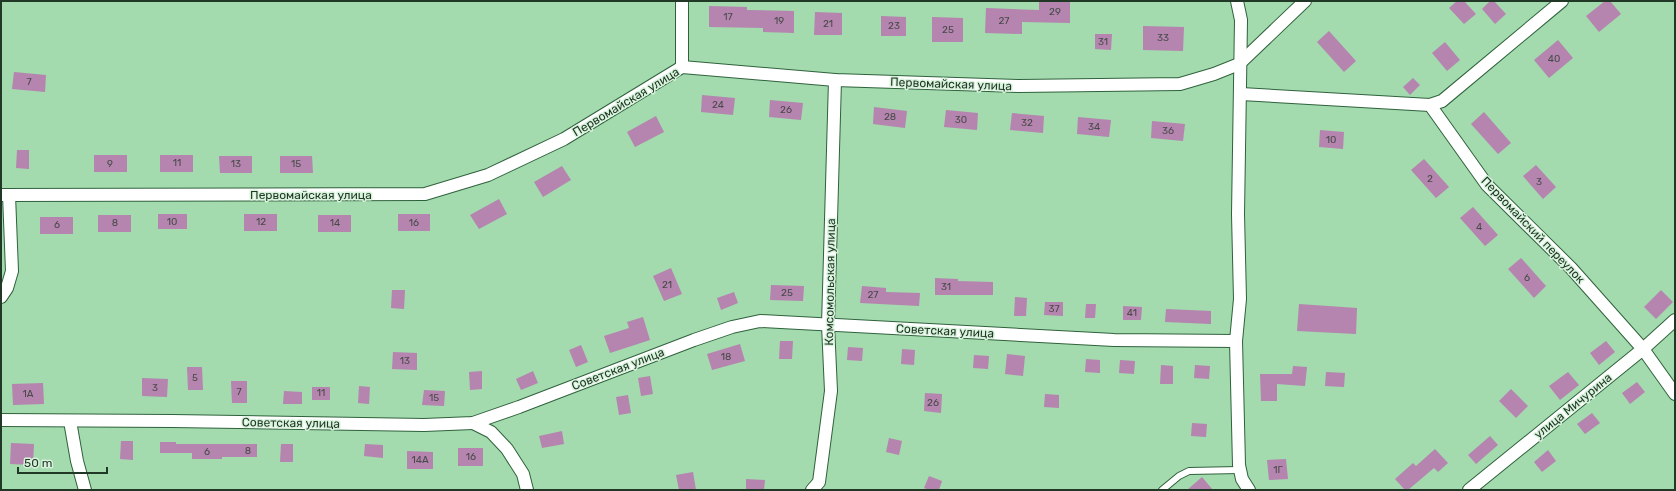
<svg xmlns="http://www.w3.org/2000/svg" width="1676" height="491" viewBox="0 0 1676 491" font-family="Rubik,sans-serif">
<style>
.building{fill:#b584af}
.lines{fill:none;stroke-linecap:round;stroke-linejoin:round}
.lane-casing{stroke:#2f623c;stroke-width:8}
.street-casing{stroke:#2f623c;stroke-width:14}
.lane{stroke:#fff;stroke-width:6}
.street{stroke:#fff;stroke-width:12}
.labels{text-anchor:middle;dominant-baseline:central;stroke-width:3;stroke-linejoin:round;paint-order:stroke}
.number-label{font-size:10px;fill:#474b49}
.street-label{font-size:12px;fill:#223827;stroke:#d8f3dc}
</style>
<rect width="100%" height="100%" fill="#a3daae"/>
<g class="building">
<path d="M1039 1H1070V23L1022 22V34L985 33 986 8 1039 10Z"/>
<path d="M1457 1H1464L1476 14 1464 24 1449 8Z"/>
<path d="M1490 1H1494L1506 14 1495 24 1482 9Z"/>
<path d="M1605 1H1610L1621 14 1599 32 1586 16Z"/>
<path d="M709 6 747 7V10L794 11V33L763 32V28L709 27Z"/>
<path d="M815 12 842 13V35H814Z"/>
<path d="M881 16 906 17V36H881Z"/>
<path d="M932 17 963 18V42H932Z"/>
<path d="M1143 26 1184 27 1183 51 1143 50Z"/>
<path d="M1329 31 1356 61 1344 72 1317 42Z"/>
<path d="M1095 34H1112L1111 50 1095 49Z"/>
<path d="M1558 40 1573 58 1549 78 1534 60Z"/>
<path d="M1445 42 1460 60 1447 71 1432 53Z"/>
<path d="M14 72 46 75 45 92 12 89Z"/>
<path d="M1413 78 1420 85 1410 95 1403 87Z"/>
<path d="M702 95 735 98 733 115 701 112Z"/>
<path d="M770 100 803 103 801 120 769 117Z"/>
<path d="M874 107 907 111 905 128 873 124Z"/>
<path d="M946 110 978 113 977 130 944 127Z"/>
<path d="M1484 112 1511 143 1498 154 1471 124Z"/>
<path d="M1012 113 1044 116 1043 133 1010 130Z"/>
<path d="M656 116 664 132 635 147 627 132Z"/>
<path d="M1078 117 1111 120 1109 137 1077 134Z"/>
<path d="M1152 121 1185 124 1183 141 1151 138Z"/>
<path d="M1320 130 1344 132 1343 149 1319 147Z"/>
<path d="M17 150H29V169L16 168Z"/>
<rect x="94" y="155" width="33" height="17"/>
<rect x="160" y="155" width="33" height="17"/>
<path d="M219 156H252V173H220Z"/>
<path d="M280 156H312L313 173H280Z"/>
<path d="M1424 159 1449 187 1436 198 1411 170Z"/>
<path d="M1536 165 1556 187 1543 199 1523 176Z"/>
<path d="M562 166 571 180 543 197 534 182Z"/>
<path d="M499 199 507 214 479 229 470 215Z"/>
<path d="M1473 207 1498 235 1485 246 1460 218Z"/>
<rect x="158" y="214" width="29" height="15"/>
<rect x="244" y="214" width="33" height="17"/>
<rect x="398" y="214" width="32" height="17"/>
<rect x="98" y="215" width="33" height="17"/>
<rect x="318" y="215" width="33" height="17"/>
<rect x="40" y="217" width="33" height="17"/>
<path d="M1521 258 1546 286 1534 298 1508 269Z"/>
<path d="M671 268 682 294 664 301 653 276Z"/>
<path d="M935 278 958 279V281L993 282V295H935Z"/>
<path d="M771 285 804 286 803 301 770 300Z"/>
<path d="M862 286 886 288V292L920 293 919 306 860 303Z"/>
<path d="M392 290H405L404 309 391 308Z"/>
<path d="M1661 290 1673 302 1656 319 1644 307Z"/>
<path d="M734 292 738 303 721 310 717 298Z"/>
<path d="M1015 297 1027 298 1026 316H1014Z"/>
<path d="M1045 302H1063V316L1044 315Z"/>
<path d="M1086 304H1096L1095 318H1085Z"/>
<path d="M1299 304 1357 308 1356 334 1297 331Z"/>
<path d="M1123 306 1142 307 1141 320H1123Z"/>
<path d="M1166 309 1211 311V324L1165 322Z"/>
<path d="M643 317 650 340 610 353 604 336 629 328 627 322Z"/>
<path d="M780 341H793L792 359H779Z"/>
<path d="M1606 341 1615 352 1599 365 1590 353Z"/>
<path d="M740 344 745 361 712 370 707 354Z"/>
<path d="M581 345 588 362 576 367 569 350Z"/>
<path d="M848 347 863 348 862 361 847 360Z"/>
<path d="M902 349 915 350 914 365 901 364Z"/>
<path d="M393 352 417 353V370L392 369Z"/>
<path d="M1007 354 1025 356 1023 376 1005 374Z"/>
<path d="M974 355 989 356 988 369 973 368Z"/>
<path d="M1086 359 1100 360V373L1085 372Z"/>
<path d="M1120 360 1135 361 1134 374 1119 373Z"/>
<path d="M1161 365 1173 366V384H1160Z"/>
<path d="M1195 365 1210 366 1209 379 1194 378Z"/>
<path d="M1293 366 1307 367 1305 386 1277 384V401H1261L1260 374H1292Z"/>
<path d="M187 367H202L203 390H188Z"/>
<path d="M482 371V389L470 390 469 372Z"/>
<path d="M533 371 538 383 521 390 516 379Z"/>
<path d="M1326 372 1345 373 1344 387 1325 386Z"/>
<path d="M1568 372 1579 385 1560 400 1549 386Z"/>
<path d="M650 376 653 394 641 396 638 378Z"/>
<path d="M142 378 168 379 167 397 142 396Z"/>
<path d="M231 381H247V403H232Z"/>
<path d="M1637 382 1645 392 1630 404 1622 393Z"/>
<path d="M43 383 44 404 13 405 12 384Z"/>
<path d="M359 386 370 387 369 404 358 403Z"/>
<rect x="312" y="387" width="18" height="13"/>
<path d="M1511 389 1528 406 1516 418 1499 401Z"/>
<path d="M424 390 445 391 444 406 422 405Z"/>
<path d="M284 391 302 392V404H283Z"/>
<path d="M925 393 942 394 941 413 924 411Z"/>
<path d="M1045 394 1059 395V408L1044 407Z"/>
<path d="M628 395 631 413 619 415 616 397Z"/>
<path d="M1592 413 1600 423 1585 434 1577 424Z"/>
<path d="M1192 423 1207 424 1206 437 1191 436Z"/>
<path d="M562 431 564 444 542 448 539 436Z"/>
<path d="M1490 436 1498 445 1476 464 1468 455Z"/>
<path d="M889 438 902 441 899 455 886 452Z"/>
<path d="M121 441H133V460L120 459Z"/>
<path d="M160 442H176V444H257V457H222V459H192V453H160Z"/>
<path d="M11 443 34 444 33 465 10 464Z"/>
<path d="M281 444H293V462H280Z"/>
<path d="M365 444 383 445V458L364 456Z"/>
<rect x="458" y="448" width="25" height="18"/>
<path d="M1435 449 1448 463 1438 472 1434 468 1408 490H1405L1395 479 1413 463 1416 466Z"/>
<path d="M1548 450 1556 461 1542 472 1534 462Z"/>
<path d="M407 451 433 452V469H407Z"/>
<path d="M1286 459 1288 479 1269 480 1267 460Z"/>
<path d="M693 472 696 490H679L676 475Z"/>
<path d="M929 476 942 481 939 490H929L924 488Z"/>
<path d="M1202 477 1213 490H1187Z"/>
<path d="M746 479 765 480 764 490H746Z"/>
</g>
<g class="lines">
<defs>
<path id="lane" d="M1162 490 1179 476 1189 471 1239 470"/>
<g id="street">
<path d="M1237 1 1241 20 1238 214 1240 299 1236 341 1239 465 1242 479 1249 490"/>
<path d="M682 67V1"/>
<path d="M1241 94 1430 105 1442 101 1562 1"/>
<path d="M1430 105 1487 185 1571 268 1643 349 1675 394"/>
<path d="M1 195 425 194 488 175 564 139 682 67 835 80 1019 86 1180 84 1214 74 1239 64 1305 1"/>
<path d="M1 297 7 288 12 271 9 195"/>
<path d="M1 420 172 421 424 425 473 423 519 407 694 340 732 327 760 321 1114 340 1236 341"/>
<path d="M70 421 77 461 85 490"/>
<path d="M473 423 491 432 507 449 523 474 527 490"/>
<path d="M812 490 819 482 831 391 828 325 835 80"/>
<path d="M1469 490 1643 349 1675 320"/>
</g>
</defs>
<use href="#lane" class="lane-casing"/>
<use href="#street" class="street-casing"/>
<use href="#lane" class="lane"/>
<use href="#street" class="street"/>
</g>
<g class="labels">
<g class="number-label">
<text x="1055" y="12">29</text>
<text x="728" y="17">17</text>
<text x="779" y="21">19</text>
<text x="1004" y="21">27</text>
<text x="828" y="24">21</text>
<text x="894" y="26">23</text>
<text x="948" y="30">25</text>
<text x="1163" y="38">33</text>
<text x="1103" y="42">31</text>
<text x="1554" y="59">40</text>
<text x="29" y="82">7</text>
<text x="718" y="105">24</text>
<text x="786" y="110">26</text>
<text x="890" y="117">28</text>
<text x="961" y="120">30</text>
<text x="1027" y="123">32</text>
<text x="1094" y="127">34</text>
<text x="1168" y="131">36</text>
<text x="1331" y="140">10</text>
<text x="177" y="163">11</text>
<text x="110" y="164">9</text>
<text x="236" y="164">13</text>
<text x="296" y="164">15</text>
<text x="1430" y="179">2</text>
<text x="1539" y="182">3</text>
<text x="172" y="222">10</text>
<text x="261" y="222">12</text>
<text x="115" y="223">8</text>
<text x="335" y="223">14</text>
<text x="414" y="223">16</text>
<text x="57" y="225">6</text>
<text x="1479" y="227">4</text>
<text x="1527" y="278">6</text>
<text x="667" y="285">21</text>
<text x="946" y="287">31</text>
<text x="787" y="293">25</text>
<text x="873" y="295">27</text>
<text x="1054" y="309">37</text>
<text x="1132" y="313">41</text>
<text x="726" y="357">18</text>
<text x="405" y="361">13</text>
<text x="195" y="378">5</text>
<text x="155" y="388">3</text>
<text x="239" y="392">7</text>
<text x="321" y="393">11</text>
<text x="28" y="394">1А</text>
<text x="434" y="398">15</text>
<text x="933" y="403">26</text>
<text x="248" y="451">8</text>
<text x="207" y="452">6</text>
<text x="471" y="457">16</text>
<text x="420" y="460">14А</text>
<text x="1278" y="470">1Г</text>
</g>
<g class="street-label">
<text transform="translate(951 84) rotate(2)">Первомайская улица</text>
<text transform="translate(626 102) rotate(-31)">Первомайская улица</text>
<text x="311" y="195">Первомайская улица</text>
<text transform="translate(1533 230) rotate(46)">Первомайский переулок</text>
<text transform="translate(830 282) rotate(-89)">Комсомольская улица</text>
<text transform="translate(945 331) rotate(3)">Советская улица</text>
<text transform="translate(618 369) rotate(-21)">Советская улица</text>
<text transform="translate(1573 406) rotate(-39)">улица Мичурина</text>
<text transform="translate(291 423) rotate(1)">Советская улица</text>
</g>
</g>
<rect width="1676" height="491" fill="none" stroke="#223827" stroke-width="4"/>
<path d="M18 467v6h89v-6" fill="none" stroke="#223827" stroke-width="2"/>
<text x="24" y="467" font-size="12" fill="#223827" stroke="#d8f3dc" stroke-width="3" paint-order="stroke">50 m</text>
</svg>
